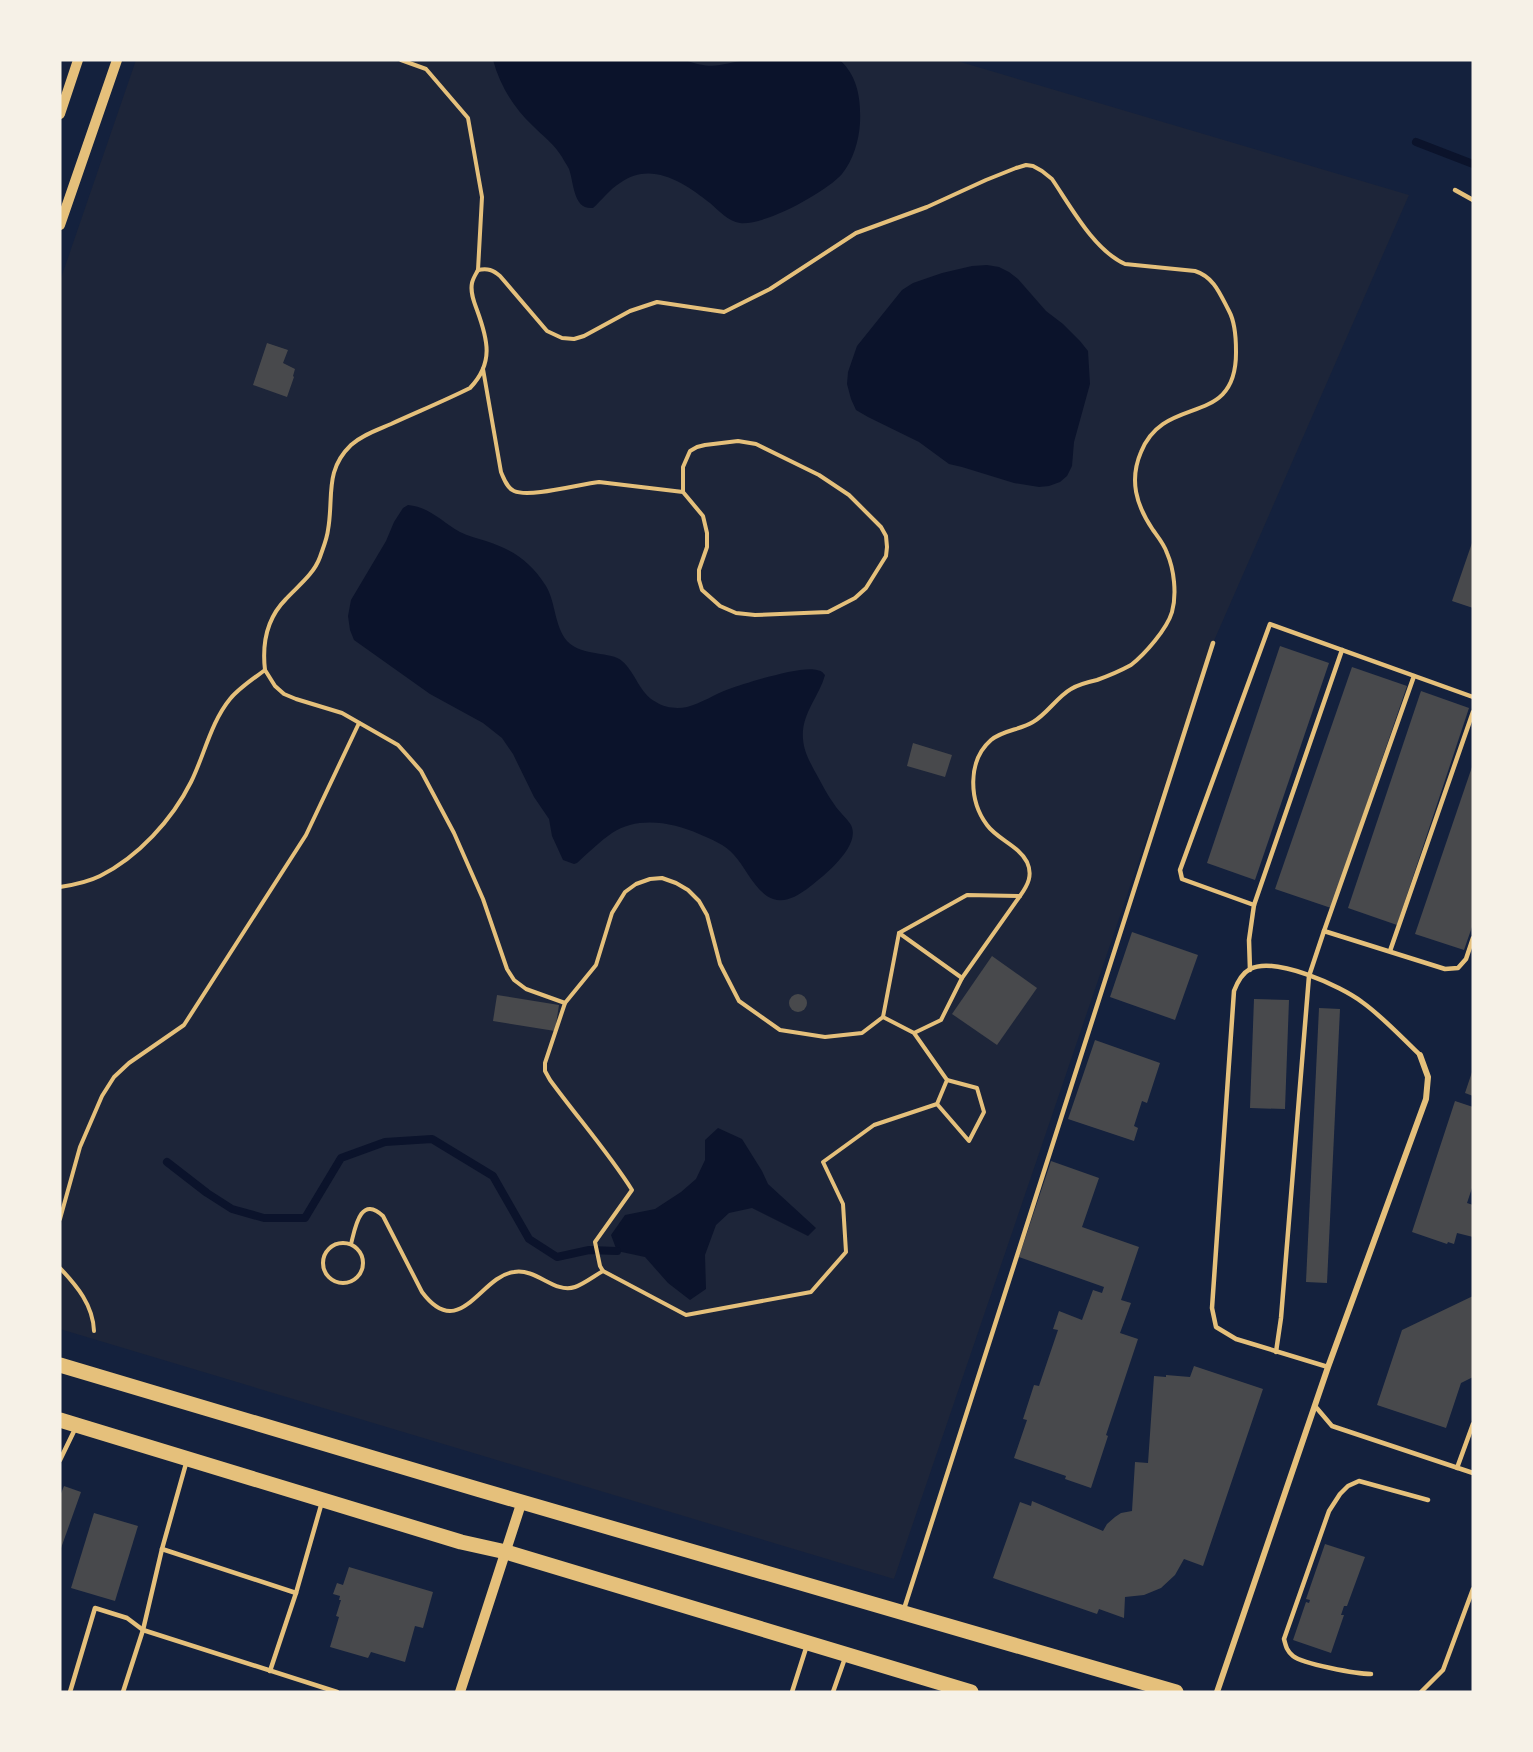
<svg xmlns="http://www.w3.org/2000/svg" width="1533" height="1752" viewBox="0 0 1533 1752" font-family="Spectral,serif">
<style>
.green{fill:#1d2539}
.water{fill:#0b132b}
.lines{fill:none;stroke-linecap:round;stroke-linejoin:round}
.stream{stroke:#0b132b;stroke-width:8}
.building{fill:#48494c}
.path{stroke:#e5c07b;stroke-width:4}
.service{stroke:#e5c07b;stroke-width:4.5}
.minor{stroke:#e5c07b;stroke-width:6}
.tertiary{stroke:#e5c07b;stroke-width:10}
.primary{stroke:#e5c07b;stroke-width:15}
</style>
<rect width="100%" height="100%" fill="#14213d"/>
<path class="green" d="M136 60H954L1409 195 1213 643 894 1579 60 1329V281Z"/>
<g class="water">
<path d="M493 60H685C717 72 721 62 750 60 780 58 811 60 840 60 858 77 861 99 860 123 859 141 853 160 842 174 826 192 765 226 740 223 728 221 719 211 710 203 685 183 651 160 620 183 610 189 602 200 593 208 573 210 574 183 569 169 567 165 564 161 562 157 555 145 543 136 533 126 514 108 500 86 493 60Z"/>
<path d="M987 265 999 267 1009 272 1018 279 1046 311 1063 324 1080 341 1088 351 1090 384 1074 442 1072 466 1067 476 1060 482 1049 486 1039 487 1014 483 962 467 949 464 919 442 868 417 856 410 851 399 847 384 848 372 857 346 902 290 913 283 942 273 972 266Z"/>
<path d="M408 505C430 507 442 522 460 532 468 536 477 538 486 541 513 550 530 561 546 586 556 603 554 625 567 641 582 657 612 651 622 661 636 673 639 693 656 702 665 708 677 709 687 707 702 703 715 694 729 689 746 683 802 665 817 670 822 671 822 672 825 675 819 697 801 714 803 739 804 753 811 764 818 777 823 786 828 796 834 804 839 812 847 818 851 825 862 847 821 878 807 889 797 896 786 903 773 899 756 893 746 868 734 855 726 845 711 839 699 834 673 822 637 816 612 833 599 842 588 853 577 863L574 864 563 860 552 836 549 819 534 797 513 754 502 738 483 723 430 694 354 640 350 630 348 616 351 600 386 541 394 522 403 508Z"/>
<path d="M718 1128 742 1139 762 1171 768 1184 816 1228 808 1236 752 1208 729 1213 716 1225 705 1255 706 1289 690 1300 668 1283 645 1257 617 1251 611 1235 625 1215 655 1209 681 1192 696 1179 705 1160V1140Z"/>
</g>
<g class="lines">
<g class="stream">
<path d="M1416 142 1473 164"/>
<path d="M167 1162 207 1193 232 1209 264 1218H305L341 1158 385 1142 432 1139 493 1176 529 1239 557 1257 589 1250 617 1251"/>
</g>
</g>
<g class="building">
<path d="M267 343 288 350 283 363 295 369 293 376 294 377 287 397 253 385Z"/>
<path d="M1473 540V608L1452 601Z"/>
<path d="M1280 646 1329 663 1255 880 1207 863Z"/>
<path d="M1352 667 1407 686 1331 908 1275 889Z"/>
<path d="M1421 691 1469 708 1397 925 1348 908Z"/>
<path d="M913 743 952 755 945 777 907 766Z"/>
<path d="M1473 764V924L1464 950 1415 934Z"/>
<path d="M1132 932 1198 955 1175 1020 1110 997Z"/>
<path d="M992 956 1037 988 997 1045 952 1014Z"/>
<circle cx="798" cy="1003" r="9"/>
<path d="M497 995 559 1005 555 1031 493 1021Z"/>
<path d="M1254 999 1289 1000 1285 1109 1250 1108Z"/>
<path d="M1319 1008 1340 1009 1327 1283 1306 1282Z"/>
<path d="M1095 1040 1160 1063 1147 1103 1142 1101 1134 1126 1138 1128 1134 1141 1068 1119Z"/>
<path d="M1473 1069V1096L1465 1093Z"/>
<path d="M1455 1101 1473 1107V1185L1467 1203 1473 1205V1237L1457 1233 1454 1244 1448 1242 1447 1244 1412 1232Z"/>
<path d="M1051 1161 1099 1178 1082 1227 1139 1247 1121 1300 1131 1303 1120 1333 1138 1339 1106 1435 1108 1436 1091 1488 1065 1479 1066 1476 1014 1458 1027 1420 1023 1419 1034 1385 1039 1386 1058 1330 1053 1329 1059 1311 1082 1320 1093 1290 1102 1293 1104 1287 1019 1257Z"/>
<path d="M1473 1296V1377L1461 1383 1446 1428 1377 1405 1402 1330Z"/>
<path d="M1194 1366 1263 1389 1203 1566 1184 1559 1175 1575 1161 1588 1144 1595 1125 1597 1124 1618 1099 1609 1097 1614 993 1578 1020 1502 1031 1506 1032 1501 1103 1531 1107 1524 1115 1517 1121 1513 1132 1511 1135 1462 1148 1463 1154 1376 1166 1377V1375L1190 1377Z"/>
<path d="M64 1486 81 1492 60 1551V1496Z"/>
<path d="M94 1513 138 1526 115 1601 71 1588Z"/>
<path d="M1325 1544 1365 1557 1347 1606H1344L1341 1615H1344L1331 1653 1293 1640 1306 1602 1309 1603 1310 1600 1306 1599Z"/>
<path d="M349 1567 433 1592 423 1628 415 1626 405 1662 371 1652 368 1658 330 1647 339 1617 336 1616 341 1600H339L340 1596 333 1594 337 1583 343 1585Z"/>
</g>
<g class="lines">
<g class="path">
<path d="M478 270C488 268 493 270 500 276L547 331 562 338 574 339 584 336 630 311 657 302 724 312 770 289 856 233 927 207 986 180 1016 168 1026 165 1033 166 1042 171 1052 179C1071 207 1094 250 1125 264L1195 271C1214 277 1220 294 1229 311 1235 322 1236 339 1236 351 1237 430 1165 392 1141 452 1129 480 1136 505 1153 530 1158 537 1164 544 1167 553 1174 569 1177 594 1172 612 1167 629 1145 654 1131 665 1120 671 1108 676 1097 680 1088 682 1079 684 1071 689 1057 697 1047 714 1033 722 1020 730 1003 730 991 740 967 761 969 801 987 825 997 839 1019 846 1027 862 1033 875 1028 885 1020 896"/>
<path d="M483 369 501 472C504 479 507 488 514 491 530 498 580 484 599 482L683 492V467L690 451 697 447 705 445 738 441 756 444 819 475 849 495 881 527 886 536 887 547 886 556 866 588 855 598 828 612 755 615 736 613 720 606 702 590 699 580V570L707 547V533L703 516 683 492"/>
<path d="M265 670C262 644 267 618 286 599 298 586 314 574 320 557 323 548 327 539 328 530 334 497 324 471 351 445 362 435 377 430 391 424 417 412 444 401 470 388 494 363 488 340 477 310 474 302 470 292 472 283 473 278 476 274 478 270L482 197 468 118 426 69 401 60"/>
<path d="M60 887C73 885 88 882 100 876 138 857 172 820 191 782 204 756 211 722 230 699 239 688 253 679 265 670L275 686 284 694 296 699 342 713 398 745 407 755 421 771 454 833 483 899 507 969 514 980 526 989 565 1003 596 965 612 913 625 892 636 884 650 879 662 878 676 883 688 890 699 901 707 915 720 964 739 1001 780 1030 825 1037 862 1033 883 1017"/>
<path d="M899 933 962 978"/>
<path d="M565 1003 545 1063V1071L550 1080C577 1117 608 1152 632 1190L595 1242 600 1266 603 1271 686 1315 811 1292 846 1252 843 1204 823 1162 874 1125 937 1104 947 1080 914 1033 941 1020 962 978 1020 896 967 895 899 933 883 1017 914 1033"/>
<path d="M937 1104 969 1141 984 1112 977 1088 947 1080"/>
<path d="M60 1219 80 1147 102 1096 114 1077 129 1063 184 1025 306 835 359 723"/>
<circle cx="343" cy="1263" r="20"/>
<path d="M351 1244C355 1229 360 1194 383 1216L422 1292C460 1343 480 1276 514 1272 537 1268 554 1294 575 1287 584 1284 594 1276 603 1271"/>
<path d="M60 1268C77 1286 93 1305 94 1331"/>
</g>
<g class="service">
<path d="M1455 190 1473 200"/>
<path d="M1254 905 1342 650"/>
<path d="M1324 931 1414 676"/>
<path d="M1390 951 1473 712"/>
<path d="M1250 970 1249 940 1254 905 1182 879 1180 870 1270 624 1473 697"/>
<path d="M1276 1352 1281 1318 1309 976 1324 931 1445 969 1458 968 1466 959 1473 938"/>
<path d="M1328 1367 1236 1339 1216 1327 1212 1308 1234 991C1237 983 1241 974 1250 969 1275 956 1341 986 1362 1002 1383 1017 1401 1037 1420 1055"/>
<path d="M1315 1406 1332 1426 1473 1473"/>
<path d="M60 1460 76 1427"/>
<path d="M1457 1468 1473 1424"/>
<path d="M162 1549 296 1593"/>
<path d="M904 1609 1213 643"/>
<path d="M270 1671 296 1593 322 1502"/>
<path d="M1371 1674C1357 1674 1303 1664 1293 1656 1287 1651 1286 1647 1284 1639L1329 1511 1340 1494 1348 1486 1359 1481 1428 1500"/>
<path d="M70 1692 95 1608 127 1618 143 1630 337 1692"/>
<path d="M123 1692 143 1630 162 1549 187 1460"/>
<path d="M792 1692 807 1645"/>
<path d="M833 1692 845 1658"/>
<path d="M1421 1692 1443 1670 1473 1589"/>
</g>
<path class="minor" d="M1217 1692 1328 1367 1426 1099 1428 1077 1420 1055"/>
<g class="tertiary">
<path d="M60 114 78 60"/>
<path d="M60 225 117 60"/>
<path d="M460 1692 522 1501"/>
</g>
<g class="primary">
<path d="M60 1365 477 1489 1176 1692"/>
<path d="M60 1420 461 1542 506 1552 971 1692"/>
</g>
</g>
<rect width="1533" height="1752" fill="none" stroke="#f6f1e7" stroke-width="123"/>
</svg>
